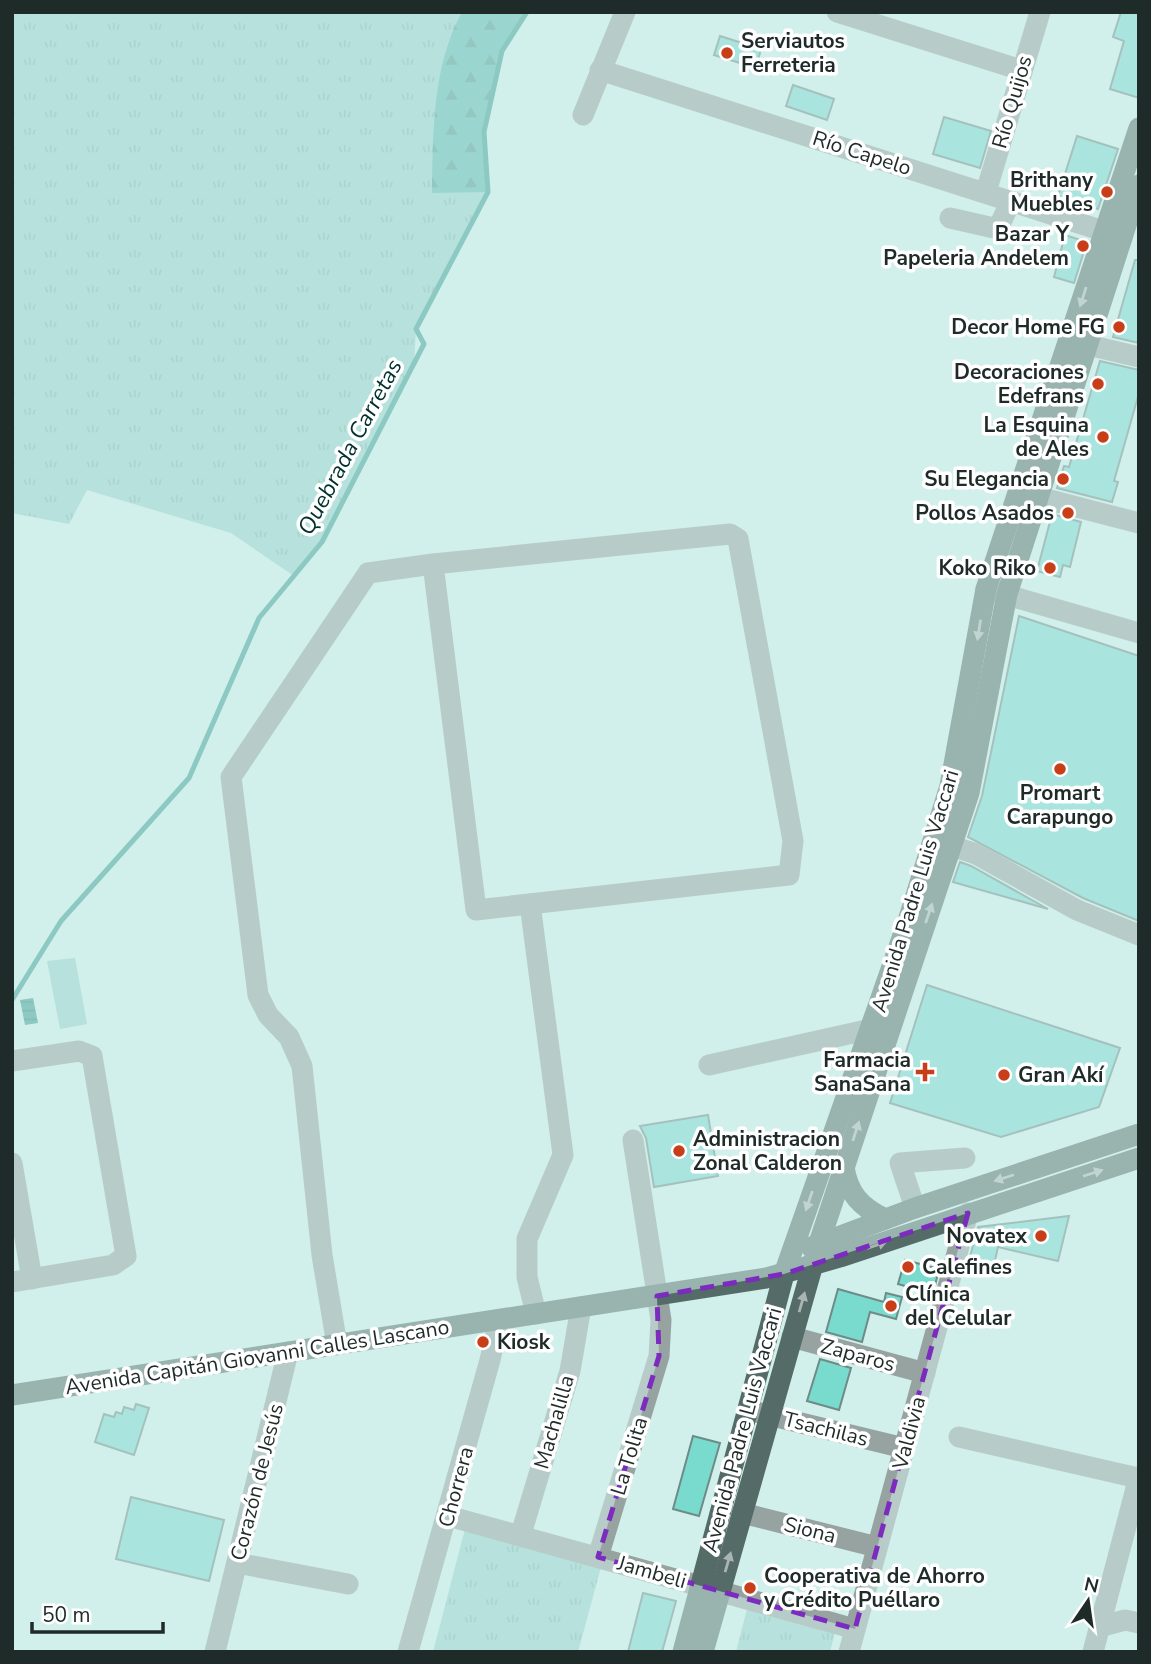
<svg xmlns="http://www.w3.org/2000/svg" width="1151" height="1664" viewBox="0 0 1151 1664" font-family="'Nunito Sans',sans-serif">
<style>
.grass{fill:url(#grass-tufts)}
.forest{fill:url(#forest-firs)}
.pitch{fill:#95d1c9}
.water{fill:url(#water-rules)}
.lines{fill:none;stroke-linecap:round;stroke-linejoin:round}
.stream{stroke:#379c91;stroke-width:5}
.building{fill:#79dace;stroke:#6f8b87;stroke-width:2}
.minor{stroke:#97a3a1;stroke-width:21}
.major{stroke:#546b67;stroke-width:21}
.oneway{fill:#aab5b3}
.marked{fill:none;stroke:#7b2cbf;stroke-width:5;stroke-dasharray:14 9;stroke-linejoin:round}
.poi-dot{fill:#c83e19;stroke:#fff;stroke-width:2.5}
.labels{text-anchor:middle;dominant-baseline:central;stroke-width:7;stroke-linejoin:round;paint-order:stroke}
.poi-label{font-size:21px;font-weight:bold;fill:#1f2b29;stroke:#fff;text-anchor:end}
.street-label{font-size:21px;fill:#1f2b29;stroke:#fff}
.water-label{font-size:23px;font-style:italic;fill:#00312c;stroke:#fff}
</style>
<defs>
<pattern id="grass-tufts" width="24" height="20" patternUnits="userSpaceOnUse" patternTransform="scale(1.75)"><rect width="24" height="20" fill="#95d1c9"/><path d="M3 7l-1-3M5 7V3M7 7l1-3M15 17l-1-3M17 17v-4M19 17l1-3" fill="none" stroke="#80b4ad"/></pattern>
<pattern id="forest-firs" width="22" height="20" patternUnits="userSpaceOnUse" patternTransform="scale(1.75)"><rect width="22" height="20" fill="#57b9ad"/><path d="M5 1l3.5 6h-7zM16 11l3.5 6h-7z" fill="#47978d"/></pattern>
<pattern id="water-rules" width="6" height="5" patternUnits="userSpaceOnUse" patternTransform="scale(1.75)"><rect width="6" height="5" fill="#379c91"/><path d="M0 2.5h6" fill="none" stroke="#2e7f76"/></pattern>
</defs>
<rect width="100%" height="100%" fill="#d1efeb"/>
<g class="grass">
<path d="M12 12H527L502 51 484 132 488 192 416 329 414 365 322 542 294 576 231 533 87 490 69 524 12 513Z"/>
<path d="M465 1529 601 1567 578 1652H433Z"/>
<path d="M747 1609 835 1632 830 1652H736Z"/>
</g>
<path class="forest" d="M462 12H527L502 51 484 132 488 192 432 193C433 133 432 67 462 12Z"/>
<path class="pitch" d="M75 958 87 1024 60 1029 47 961Z"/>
<path class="water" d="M33 998 38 1023 25 1025 20 1000Z"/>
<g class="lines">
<path class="stream" d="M12 1000 61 921 189 778 259 618 322 542 424 344 416 329 488 192 484 132 502 51 527 12"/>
</g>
<g class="building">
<path d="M1121 12H1139V98L1110 89 1124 41 1113 37Z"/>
<path d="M720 36 761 49 756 68 714 55Z"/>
<path d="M793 85 834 99 827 120 786 106Z"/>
<path d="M944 117 991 131 980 168 933 154Z"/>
<path d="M1077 136 1118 149 1098 209 1058 196Z"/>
<path d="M1065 235 1084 241 1086 245 1074 283 1054 277Z"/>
<path d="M1135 260H1139V343L1113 337Z"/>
<path d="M1100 361 1139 370V393L1114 481 1118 482 1112 502 1057 488 1064 466 1069 467Z"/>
<path d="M1052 514 1081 522 1070 567 1063 565 1060 577 1037 571Z"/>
<path d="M1019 616 1139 656V921L1083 898 968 837 982 796Z"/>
<path d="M960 862 971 866 1048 909 953 882Z"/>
<path d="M927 985 1120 1048 1099 1107 1001 1137 890 1103Z"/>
<path d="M708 1115 718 1176 654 1187 646 1138 640 1126Z"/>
<path d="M1069 1216 1058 1261 998 1247 992 1274 967 1268 978 1227Z"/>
<path d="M905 1260 939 1269 933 1294 898 1284Z"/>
<path d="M838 1289 884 1302 886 1293 902 1297 896 1319 870 1312 862 1342 826 1332Z"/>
<path d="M820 1359 851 1368 839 1410 807 1401Z"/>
<path d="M136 1404 149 1408 134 1455 95 1442 104 1414 114 1417 116 1412 122 1414 124 1407 134 1410Z"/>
<path d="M693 1436 720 1443 699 1516 673 1509Z"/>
<path d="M131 1497 224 1520 209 1581 116 1559Z"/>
<path d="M643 1593 676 1601 662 1652H628Z"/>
</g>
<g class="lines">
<g class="minor">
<path d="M837 12 1021 70"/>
<path d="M600 70 1122 237"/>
<path d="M583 115 625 12"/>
<path d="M986 192 1040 12"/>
<path d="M950 218 994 228 1000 224 1011 201"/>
<path d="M1088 345 1139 357"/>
<path d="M1038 497 1139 523"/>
<path d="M986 589 1139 633"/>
<path d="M952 846 976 854 1077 910 1139 935"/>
<path d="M530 904 563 1155 527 1239V1277L536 1314"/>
<path d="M12 1061 79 1051 92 1056 126 1256 113 1265 12 1282"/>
<path d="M709 1065 871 1029"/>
<path d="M12 1163 32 1279"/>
<path d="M915 1208 900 1163 965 1158"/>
<path d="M792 1337 925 1373"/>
<path d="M337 1345 322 1255 302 1066 289 1037 268 1015 258 995 231 777 368 573 433 564 476 910 789 875 793 841 738 539 730 534 433 564"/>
<path d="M752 1411 904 1448"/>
<path d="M959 1437 1138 1478"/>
<path d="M742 1513 877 1547"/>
<path d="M448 1516 855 1629"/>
<path d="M521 1534 570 1371 581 1307"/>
<path d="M598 1557 659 1356 661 1320 633 1140"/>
<path d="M237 1563 348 1584"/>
<path d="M1099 1627 1125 1620 1139 1623"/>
<path d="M215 1652 288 1352"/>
<path d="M408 1652 490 1360 499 1320"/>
<path d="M849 1652 968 1213"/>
<path d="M1093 1652 1139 1477"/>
</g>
<g class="major">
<path d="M844 1167C848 1194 861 1207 885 1219"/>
<path d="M811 1247 915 1208 1139 1134"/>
<path d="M12 1395 766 1278 840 1257 1139 1158"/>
<path d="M683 1652 784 1274 907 924 950 786 986 589 1139 128"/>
<path d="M703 1652 819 1243 969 793 1007 594 1139 185"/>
</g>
</g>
<defs><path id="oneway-solid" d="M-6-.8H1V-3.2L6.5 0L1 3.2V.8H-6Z" transform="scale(1.75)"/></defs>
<g class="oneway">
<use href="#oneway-solid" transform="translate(1083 297) rotate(108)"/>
<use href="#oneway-solid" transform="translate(979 630) rotate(99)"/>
<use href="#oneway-solid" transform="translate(929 913) rotate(-71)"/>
<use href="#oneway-solid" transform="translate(856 1131) rotate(-72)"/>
<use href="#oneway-solid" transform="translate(1093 1173) rotate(-18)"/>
<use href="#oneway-solid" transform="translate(1004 1178) rotate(162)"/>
<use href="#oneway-solid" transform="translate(809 1201) rotate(109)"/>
<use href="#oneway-solid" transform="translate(877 1245) rotate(-19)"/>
<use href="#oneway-solid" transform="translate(802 1302) rotate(-74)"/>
<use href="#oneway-solid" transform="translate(728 1562) rotate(-74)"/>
</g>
<path d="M0 0H1151V1664H0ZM968 1213 855 1629 598 1557 659 1356 657 1296 784 1274Z" fill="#d1efeb" fill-opacity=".55" fill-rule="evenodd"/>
<path class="marked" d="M968 1213 855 1629 598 1557 659 1356 657 1296 784 1274Z"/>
<g class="poi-dot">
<circle cx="727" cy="53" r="7"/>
<circle cx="1107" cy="192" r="7"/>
<circle cx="1083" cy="246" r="7"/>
<circle cx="1119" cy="327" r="7"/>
<circle cx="1098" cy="384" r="7"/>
<circle cx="1103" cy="437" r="7"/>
<circle cx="1063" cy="479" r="7"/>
<circle cx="1068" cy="513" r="7"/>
<circle cx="1050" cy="568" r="7"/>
<circle cx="1060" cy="769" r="7"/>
<path d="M921.5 1061.5h7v7h7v7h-7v7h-7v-7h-7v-7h7z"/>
<circle cx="1004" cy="1075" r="7"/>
<circle cx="679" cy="1151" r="7"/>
<circle cx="1041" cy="1236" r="7"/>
<circle cx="908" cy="1267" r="7"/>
<circle cx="891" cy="1306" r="7"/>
<circle cx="483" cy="1342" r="7"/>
<circle cx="750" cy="1588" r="7"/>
</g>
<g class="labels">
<g class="poi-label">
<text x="741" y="41" text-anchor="start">Serviautos<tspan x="741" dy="24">Ferreteria</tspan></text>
<text x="1093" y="180">Brithany<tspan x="1093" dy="24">Muebles</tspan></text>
<text x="1069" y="234">Bazar Y<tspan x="1069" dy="24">Papeleria Andelem</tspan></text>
<text x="1105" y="327">Decor Home FG</text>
<text x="1084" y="372">Decoraciones<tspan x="1084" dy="24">Edefrans</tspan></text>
<text x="1089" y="425">La Esquina<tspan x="1089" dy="24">de Ales</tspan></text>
<text x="1049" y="479">Su Elegancia</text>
<text x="1054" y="513">Pollos Asados</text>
<text x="1036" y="568">Koko Riko</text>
<text x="1060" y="793" text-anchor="middle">Promart<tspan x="1060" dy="24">Carapungo</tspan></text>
<text x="911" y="1060">Farmacia<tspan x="911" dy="24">SanaSana</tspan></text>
<text x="1018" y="1075" text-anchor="start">Gran Akí</text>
<text x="693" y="1139" text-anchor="start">Administracion<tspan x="693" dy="24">Zonal Calderon</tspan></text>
<text x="1027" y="1236">Novatex</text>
<text x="922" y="1267" text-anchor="start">Calefines</text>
<text x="905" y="1294" text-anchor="start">Clínica<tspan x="905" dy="24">del Celular</tspan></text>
<text x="497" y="1342" text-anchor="start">Kiosk</text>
<text x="764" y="1576" text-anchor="start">Cooperativa de Ahorro<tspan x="764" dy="24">y Crédito Puéllaro</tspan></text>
</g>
<g class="street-label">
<text transform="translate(1012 102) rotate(-74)">Río Quijos</text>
<text transform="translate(862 153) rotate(18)">Río Capelo</text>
<text transform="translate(915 891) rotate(-73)">Avenida Padre Luis Vaccari</text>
<text transform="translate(858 1355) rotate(15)">Zaparos</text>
<text transform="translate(257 1357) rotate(-9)">Avenida Capitán Giovanni Calles Lascano</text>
<text transform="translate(554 1422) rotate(-74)">Machalilla</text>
<text transform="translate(826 1429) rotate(14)">Tsachilas</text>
<text transform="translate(742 1430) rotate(-75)">Avenida Padre Luis Vaccari</text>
<text transform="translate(909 1433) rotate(-75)">Valdivia</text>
<text transform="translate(629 1456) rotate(-73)">La Tolita</text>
<text transform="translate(257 1482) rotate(-76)">Corazón de Jesús</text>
<text transform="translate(456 1487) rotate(-75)">Chorrera</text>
<text transform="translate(810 1530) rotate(14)">Siona</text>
<text transform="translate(652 1572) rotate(16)">Jambeli</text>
</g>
<g class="water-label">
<text transform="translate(350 447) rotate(-62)">Quebrada Carretas</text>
</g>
</g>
<rect width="1151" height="1664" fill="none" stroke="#1f2b29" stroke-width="28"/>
<g transform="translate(1088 1601) rotate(13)" stroke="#ffffff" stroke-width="5" paint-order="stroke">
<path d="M0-5L12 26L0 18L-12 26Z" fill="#1f2b29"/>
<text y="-10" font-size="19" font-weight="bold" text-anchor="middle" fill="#1f2b29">N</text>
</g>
<path d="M32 1622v10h131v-10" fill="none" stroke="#1f2b29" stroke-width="3.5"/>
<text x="42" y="1622" font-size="21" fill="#1f2b29" stroke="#ffffff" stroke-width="5" paint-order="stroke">50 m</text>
</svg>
